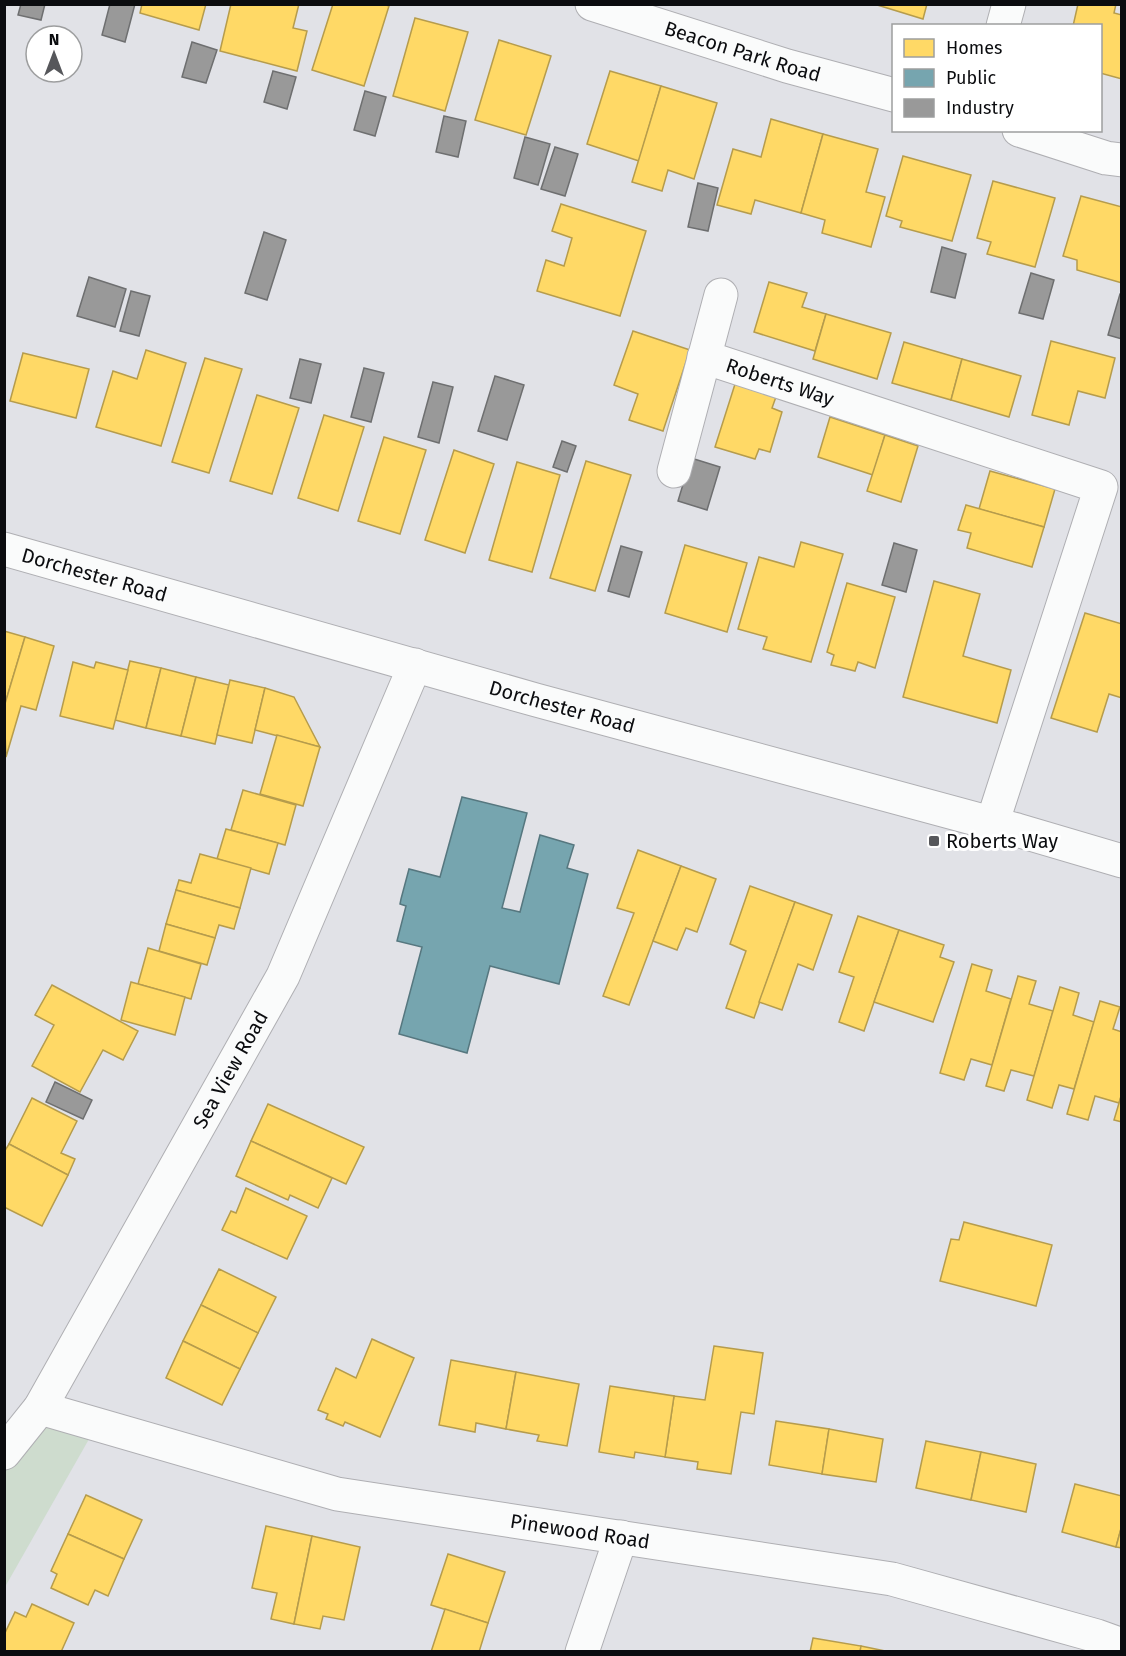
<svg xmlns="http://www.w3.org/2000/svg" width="1126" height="1656" viewBox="0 0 1126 1656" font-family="'Fira Sans',sans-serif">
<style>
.green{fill:#cedcce}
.homes{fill:#ffd966;stroke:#b69c4c;stroke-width:1.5}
.public{fill:#76a5af;stroke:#56777f;stroke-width:1.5}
.industry{fill:#999;stroke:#6e6f70;stroke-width:1.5}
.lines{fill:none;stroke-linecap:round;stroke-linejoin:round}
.street-casing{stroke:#afafb3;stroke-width:35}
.secondary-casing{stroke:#afafb3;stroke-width:35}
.street{stroke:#fafbfb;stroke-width:33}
.secondary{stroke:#fafbfb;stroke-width:33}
.poi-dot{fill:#56575b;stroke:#fff;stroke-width:2}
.labels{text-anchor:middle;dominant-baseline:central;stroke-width:6;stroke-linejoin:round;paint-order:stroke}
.street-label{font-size:20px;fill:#0b0c0f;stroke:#fff}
.poi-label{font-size:20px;fill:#0b0c0f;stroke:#fff;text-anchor:start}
</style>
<rect width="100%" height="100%" fill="#e1e2e7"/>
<path class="green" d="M40 1408 97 1425 5 1587V1453Z"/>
<g class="homes">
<path d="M142 4H206L199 30 140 13Z"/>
<path d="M231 4H299L293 28 307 31 297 71 220 51Z"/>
<path d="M333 4H383L389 6 364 86 312 70Z"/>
<path d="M874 4H927L923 19Z"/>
<path d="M1078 4H1116L1114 13 1122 15V79L1100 73V26H1073Z"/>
<path d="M415 18 468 32 445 111 393 96Z"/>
<path d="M499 40 551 56 526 135 475 120Z"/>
<path d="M610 71 661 86 639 161 587 144Z"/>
<path d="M661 86 717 103 694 179 668 170 662 191 632 182Z"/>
<path d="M771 119 823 134 801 213 755 200 751 214 717 205 733 149 761 157Z"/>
<path d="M823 134 878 149 866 192 885 197 871 247 822 233 825 220 801 213Z"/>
<path d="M903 156 971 175 952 241 900 227 902 221 886 216Z"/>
<path d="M993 181 1055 198 1035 267 987 254 991 242 977 238Z"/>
<path d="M1081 196 1122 207V283L1077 270V260L1063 256Z"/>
<path d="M561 204 646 231 620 316 537 291 546 260 564 266 572 238 552 231Z"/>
<path d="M769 282 807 293 802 307 826 314 815 351 754 332Z"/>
<path d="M826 314 891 333 877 379 813 359Z"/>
<path d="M633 331 690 350 663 431 629 420 638 394 614 385Z"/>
<path d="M1051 341 1115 358 1105 398 1078 391 1069 425 1032 415Z"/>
<path d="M904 342 962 359 951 400 892 383Z"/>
<path d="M146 350 186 363 161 446 96 427 113 371 137 379Z"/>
<path d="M23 353 89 369 76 418 10 401Z"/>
<path d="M205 358 242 369 209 473 172 462Z"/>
<path d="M962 359 1021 376 1009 417 951 400Z"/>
<path d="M736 381 777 394 772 408 782 412 770 452 759 449 755 459 715 447Z"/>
<path d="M257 395 299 408 272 494 230 481Z"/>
<path d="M324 415 364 427 338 511 298 498Z"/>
<path d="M830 417 885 435 873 475 818 457Z"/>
<path d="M885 435 918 446 901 502 867 491Z"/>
<path d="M384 437 426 450 400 534 358 521Z"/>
<path d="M454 450 494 464 465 553 425 540Z"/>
<path d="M586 461 631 475 595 591 550 578Z"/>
<path d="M517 462 560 475 532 572 489 560Z"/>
<path d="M990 471 1055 489 1044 527 979 509Z"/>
<path d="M966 505 1044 527 1032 567 967 548 971 533 958 530Z"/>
<path d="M801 542 843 554 811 662 763 649 767 637 738 629 759 557 794 567Z"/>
<path d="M685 545 747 563 727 632 665 613Z"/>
<path d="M934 581 980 594 963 656 1011 670 997 723 903 697Z"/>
<path d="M847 583 895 597 875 668 858 662 855 671 831 665 834 655 827 652Z"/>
<path d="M1085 613 1122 624V698L1109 694 1097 732 1051 718Z"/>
<path d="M4 631 25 637 4 707Z"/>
<path d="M25 637 54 646 36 710 21 706 6 757 4 707Z"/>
<path d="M130 661 161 668 146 728 115 720Z"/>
<path d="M73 662 94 668 96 662 128 670 113 729 60 716Z"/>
<path d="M161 668 196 677 181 736 146 728Z"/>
<path d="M196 677 229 685 215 744 181 736Z"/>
<path d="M230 680 265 688 252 743 217 735Z"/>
<path d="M265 688 294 697 320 747 255 730Z"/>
<path d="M277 735 320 747 303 806 260 794Z"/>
<path d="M243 790 296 805 285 845 231 830Z"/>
<path d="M226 829 278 843 269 874 217 859Z"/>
<path d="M638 850 681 866 629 1005 603 996 634 913 617 908Z"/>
<path d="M200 854 251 868 240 908 176 890 179 880 191 883Z"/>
<path d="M681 866 716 879 697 932 686 928 677 950 653 941Z"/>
<path d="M750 886 795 902 754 1018 726 1008 746 951 730 944Z"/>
<path d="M176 890 240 908 234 929 219 925 215 938 166 924Z"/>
<path d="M795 902 832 915 813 970 798 964 782 1010 759 1002Z"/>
<path d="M858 916 899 930 864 1031 839 1022 854 977 839 972Z"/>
<path d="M166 924 215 938 207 965 159 951Z"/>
<path d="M899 930 944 945 940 957 954 962 933 1022 874 1002Z"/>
<path d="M148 948 201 964 191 999 138 984Z"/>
<path d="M972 964 992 970 986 991 1011 999 992 1065 971 1059 964 1080 940 1073Z"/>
<path d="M1018 976 1036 981 1029 1004 1053 1011 1034 1076 1011 1070 1004 1091 986 1086Z"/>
<path d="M131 982 185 997 175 1035 121 1020Z"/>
<path d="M52 985 138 1031 123 1060 103 1050 80 1092 32 1066 54 1025 35 1015Z"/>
<path d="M1060 987 1079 993 1073 1015 1094 1022 1074 1089 1059 1085 1052 1108 1027 1100Z"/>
<path d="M1100 1001 1120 1007 1113 1029 1122 1032V1093L1119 1103 1095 1096 1088 1120 1067 1114Z"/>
<path d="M1122 1093V1122L1114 1120Z"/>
<path d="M32 1098 77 1121 61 1153 75 1159 68 1175 9 1144Z"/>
<path d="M268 1104 364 1147 346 1184 251 1141Z"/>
<path d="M251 1141 332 1178 318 1208 290 1195 288 1200 236 1176Z"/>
<path d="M9 1144 68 1175 42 1226 4 1207V1152Z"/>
<path d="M246 1188 307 1216 287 1259 222 1230 231 1211 236 1213Z"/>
<path d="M964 1222 1052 1245 1036 1306 940 1281 951 1239 959 1240Z"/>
<path d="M219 1269 276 1297 258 1333 201 1305Z"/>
<path d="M201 1305 258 1333 240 1369 183 1341Z"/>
<path d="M372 1339 414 1358 380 1437 345 1422 343 1426 326 1419 328 1414 318 1410 336 1368 356 1378Z"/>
<path d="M183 1341 240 1369 222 1405 166 1378Z"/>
<path d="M714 1346 763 1353 754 1414 741 1412 731 1474 697 1469 698 1462 665 1457 674 1396 705 1400Z"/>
<path d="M451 1360 516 1372 506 1429 476 1423 475 1432 439 1425Z"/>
<path d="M516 1372 579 1384 567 1446 537 1441 539 1435 506 1429Z"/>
<path d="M610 1386 674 1396 665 1457 635 1452 634 1458 599 1452Z"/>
<path d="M776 1421 829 1429 822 1474 769 1465Z"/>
<path d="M829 1429 883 1439 876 1482 822 1474Z"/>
<path d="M926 1441 981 1452 971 1500 916 1488Z"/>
<path d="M981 1452 1036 1464 1026 1512 971 1500Z"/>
<path d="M1075 1484 1122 1496V1525L1116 1547 1062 1532Z"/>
<path d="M86 1495 142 1520 124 1559 68 1534Z"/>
<path d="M1122 1525V1548L1116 1547Z"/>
<path d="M266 1526 312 1536 294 1624 271 1619 277 1593 252 1588Z"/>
<path d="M68 1534 124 1559 108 1596 95 1590 88 1605 51 1588 57 1574 51 1571Z"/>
<path d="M312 1536 360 1547 344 1620 323 1616 320 1629 294 1624Z"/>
<path d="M448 1554 505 1572 488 1623 431 1605Z"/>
<path d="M32 1604 74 1623 61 1652H4V1635L15 1612 26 1617Z"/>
<path d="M445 1609 488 1623 479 1652H431Z"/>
<path d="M813 1638 861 1646 860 1652H810Z"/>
<path d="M861 1646 890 1652H860Z"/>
</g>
<path class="public" d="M462 797 527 813 502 908 520 912 540 835 574 845 567 868 588 874 559 984 490 966 467 1053 399 1034 422 947 397 941 406 906 400 904 401 899 409 869 440 877Z"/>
<g class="industry">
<path d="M21 4H45L41 20 18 15Z"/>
<path d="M110 4H135L125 42 102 35Z"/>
<path d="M192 42 217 50 206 83 182 77Z"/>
<path d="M273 71 296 77 287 109 264 102Z"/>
<path d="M365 91 386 97 375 136 354 130Z"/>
<path d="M444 116 466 121 458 157 436 152Z"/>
<path d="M525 137 550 144 538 185 514 178Z"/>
<path d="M555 147 578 154 565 196 541 189Z"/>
<path d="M698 183 718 188 708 231 688 227Z"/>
<path d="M264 232 286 240 267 300 245 293Z"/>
<path d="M942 247 966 254 955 298 931 292Z"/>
<path d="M1031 273 1054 280 1043 319 1019 313Z"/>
<path d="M89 277 126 289 115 327 77 316Z"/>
<path d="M131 291 150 296 139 336 120 331Z"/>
<path d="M1120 294H1122V339L1108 335Z"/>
<path d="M300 359 321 364 311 403 290 398Z"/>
<path d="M364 368 384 373 371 422 351 417Z"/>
<path d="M495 376 524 385 507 440 478 431Z"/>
<path d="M433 382 453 387 439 443 418 437Z"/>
<path d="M562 441 576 446 567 472 553 467Z"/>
<path d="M691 458 720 467 707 510 678 501Z"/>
<path d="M894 543 917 550 906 592 882 585Z"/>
<path d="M621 546 642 552 629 597 608 591Z"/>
<path d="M55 1082 92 1100 83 1119 46 1102Z"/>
</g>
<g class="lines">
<defs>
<g id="street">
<path id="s1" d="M592 4 787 66 894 95"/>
<path d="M1003 26 1009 4"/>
<path d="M1019 130 1106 158 1122 160"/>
<path id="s2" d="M704 357 1101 487 992 824"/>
<path d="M674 471 721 295"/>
<path id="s3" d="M40 1408 337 1494 892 1579 1097 1636 1122 1645"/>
<path id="s4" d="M4 1453 40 1408 283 976 415 665"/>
<path d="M582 1652 621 1537"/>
</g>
<g id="secondary">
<path id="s5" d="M4 549 536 700 1017 830 1122 861"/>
</g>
</defs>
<use href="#street" class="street-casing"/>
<use href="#secondary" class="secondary-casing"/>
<use href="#street" class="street"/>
<use href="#secondary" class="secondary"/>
</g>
<rect class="poi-dot" x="928" y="835" width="12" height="12" rx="3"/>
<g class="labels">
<g class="street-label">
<text stroke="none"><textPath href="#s1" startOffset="158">Beacon Park Road</textPath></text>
<text stroke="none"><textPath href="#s2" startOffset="80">Roberts Way</textPath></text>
<text stroke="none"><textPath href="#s5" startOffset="94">Dorchester Road</textPath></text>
<text stroke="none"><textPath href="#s5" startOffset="580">Dorchester Road</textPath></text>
<text stroke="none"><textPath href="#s4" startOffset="446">Sea View Road</textPath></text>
<text stroke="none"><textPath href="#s3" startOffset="555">Pinewood Road</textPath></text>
</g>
<g class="poi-label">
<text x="946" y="841">Roberts Way</text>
</g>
</g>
<rect width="1126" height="1656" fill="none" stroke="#0b0c0f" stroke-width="12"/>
<rect x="892" y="24" width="210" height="108" fill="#ffffff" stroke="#9d9e9f" stroke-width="1.5"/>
<rect x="904" y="39" width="30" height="18" fill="#ffd966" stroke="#9d9e9f" stroke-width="1.5"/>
<text x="946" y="54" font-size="18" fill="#0b0c0f">Homes</text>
<rect x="904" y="69" width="30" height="18" fill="#76a5af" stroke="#9d9e9f" stroke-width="1.5"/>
<text x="946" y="84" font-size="18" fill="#0b0c0f">Public</text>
<rect x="904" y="99" width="30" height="18" fill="#999999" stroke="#9d9e9f" stroke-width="1.5"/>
<text x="946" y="114" font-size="18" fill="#0b0c0f">Industry</text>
<g transform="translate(54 54)"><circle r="28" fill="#ffffff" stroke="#9d9e9f" stroke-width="1.5"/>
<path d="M0-4.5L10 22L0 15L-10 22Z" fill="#56575b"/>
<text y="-9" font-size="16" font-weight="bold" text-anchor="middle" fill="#0b0c0f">N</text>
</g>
</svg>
